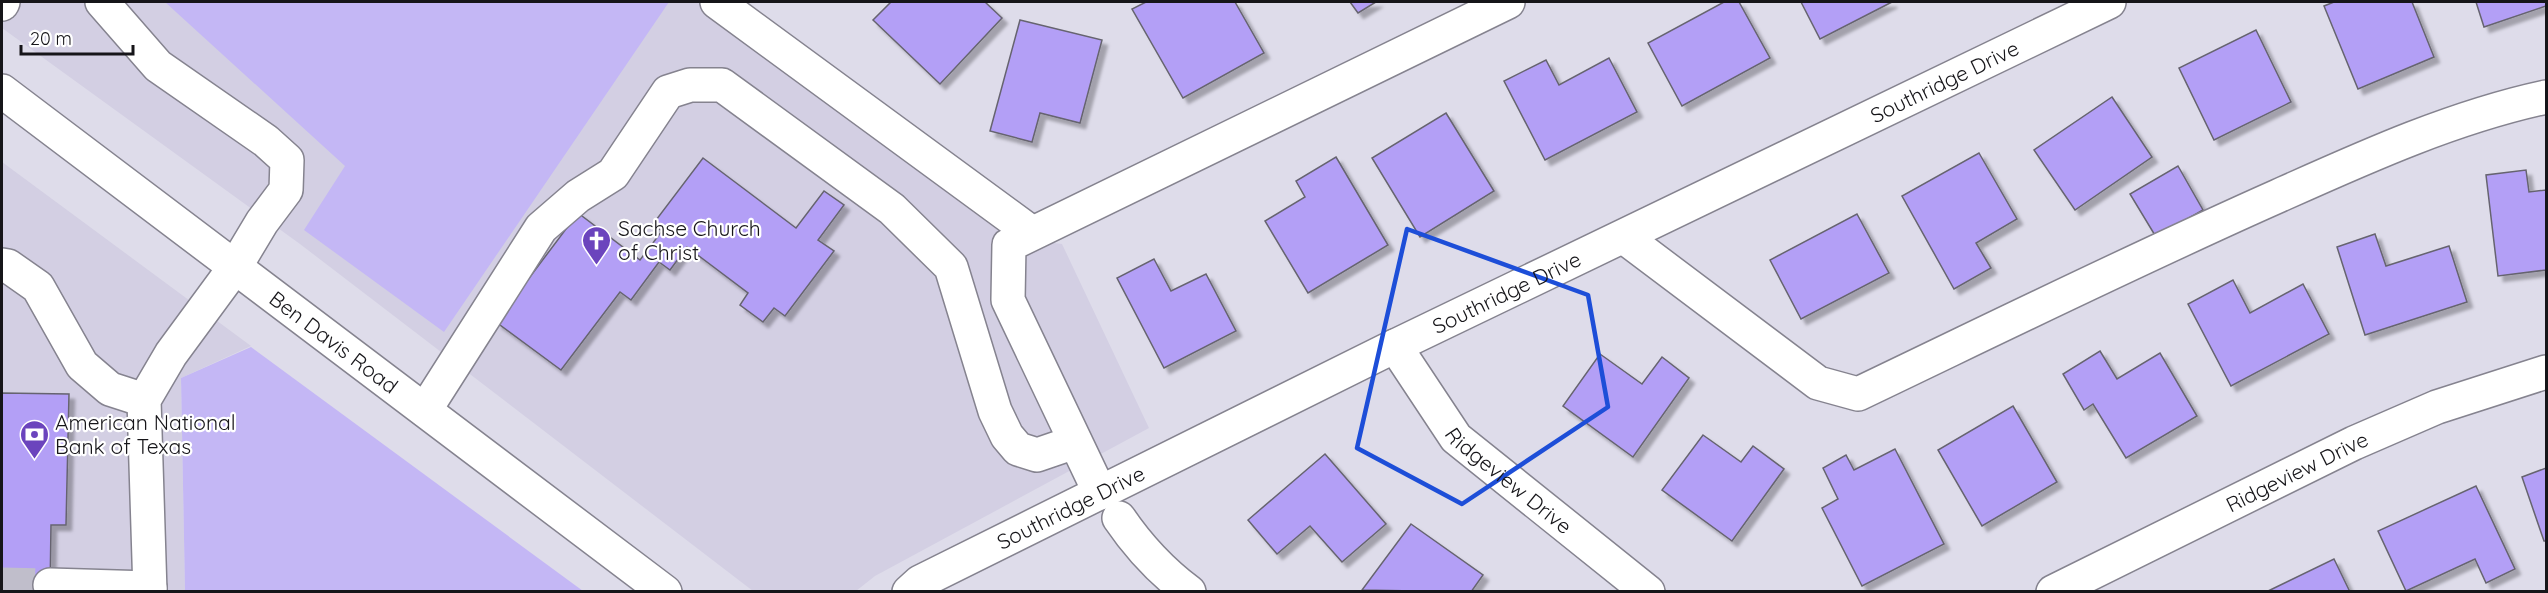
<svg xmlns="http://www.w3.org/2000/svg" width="2548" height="593" viewBox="0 0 2548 593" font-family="Quicksand,sans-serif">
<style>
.built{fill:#d3cfe3}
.green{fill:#c4b7f5}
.building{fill:#b39ff6;stroke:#66646f;stroke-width:1.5;filter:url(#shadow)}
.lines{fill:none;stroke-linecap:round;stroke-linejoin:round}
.minor-tunnel{stroke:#c0becb;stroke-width:33;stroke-dasharray:33 16;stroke-linecap:butt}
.minor-casing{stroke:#85838f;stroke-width:36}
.minor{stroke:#fff;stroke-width:33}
.marked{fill:none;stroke:#1d4ed8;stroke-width:4.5;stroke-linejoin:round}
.labels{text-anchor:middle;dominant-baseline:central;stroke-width:4.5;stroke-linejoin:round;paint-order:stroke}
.street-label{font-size:21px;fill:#161519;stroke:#fff}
.poi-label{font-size:21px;fill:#161519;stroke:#fff;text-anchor:start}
</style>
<defs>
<filter id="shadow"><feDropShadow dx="5.5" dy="5.5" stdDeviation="1.5" flood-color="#0004"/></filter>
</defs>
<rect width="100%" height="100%" fill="#dedcea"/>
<g class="built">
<path d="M2 2H697L1014 238 1062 244 1149 428 875 576 856 591H753L300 244 2 28Z"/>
<path d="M2 162 251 346 181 378 185 591H2Z"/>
</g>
<g class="green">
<path d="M165 2H669L444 332 304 230 345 166Z"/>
<path d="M251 347 583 591H185L181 378Z"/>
</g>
<g class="building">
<path d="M891 2H985L1002 18 940 84 873 20Z"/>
<path d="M1146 2H1235L1264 53 1183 98 1132 9Z"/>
<path d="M1350 2H1376L1358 13Z"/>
<path d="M1724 2H1739L1770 58 1682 106 1648 43Z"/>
<path d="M1801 2H1892L1820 39Z"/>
<path d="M2334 2H2412L2434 57 2358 89 2324 6Z"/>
<path d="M2476 2H2546V6L2484 27Z"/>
<path d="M1020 20 1102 40 1080 123 1040 113 1032 142 990 131Z"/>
<path d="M2256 30 2291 102 2214 140 2179 68Z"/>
<path d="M1609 58 1637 112 1545 160 1504 81 1546 60 1559 85Z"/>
<path d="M2112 97 2152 157 2075 210 2034 150Z"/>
<path d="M1446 113 1494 191 1420 237 1372 158Z"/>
<path d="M1979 153 2017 219 1976 243 1991 268 1954 289 1902 196Z"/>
<path d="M1336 157 1388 245 1308 293 1265 221 1305 197 1296 181Z"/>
<path d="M703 158 796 228 824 191 844 205 818 240 834 251 785 316 774 308 763 322 740 305 748 293 687 247 670 270 659 262 631 300 620 292 561 370 496 322 578 213 640 260 662 231 653 224Z"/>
<path d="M2178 166 2203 210 2156 237 2130 194Z"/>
<path d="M2526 170 2529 192 2546 190V270L2498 276 2486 175Z"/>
<path d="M1857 214 1889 273 1801 319 1770 260Z"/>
<path d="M2375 234 2386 266 2449 246 2467 302 2365 335 2337 247Z"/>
<path d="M1154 259 1171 291 1206 274 1236 331 1164 368 1117 278Z"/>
<path d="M2233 280 2250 313 2303 284 2329 334 2231 386 2188 304Z"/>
<path d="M2100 351 2117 379 2160 353 2197 416 2126 458 2093 404 2084 410 2063 374Z"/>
<path d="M1600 354 1642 384 1662 357 1689 378 1633 457 1563 406Z"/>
<path d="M2 393 69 394 66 525H51L50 592H2Z"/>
<path d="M2013 406 2057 482 1982 526 1938 450Z"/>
<path d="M1703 435 1741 462 1753 446 1784 469 1732 541 1662 490Z"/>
<path d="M1895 449 1944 544 1862 586 1822 508 1838 499 1823 468 1846 455 1854 470Z"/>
<path d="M1325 454 1386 524 1342 562 1310 526 1277 554 1248 520Z"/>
<path d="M2546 468V541H2544L2522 477Z"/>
<path d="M2476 486 2515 569 2486 583 2475 559 2406 591 2378 531Z"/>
<path d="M1411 524 1483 575 1471 592 1362 590Z"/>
<path d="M2334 559 2350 592H2266Z"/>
</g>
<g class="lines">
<path class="minor-tunnel" d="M2 584 50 585"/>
<defs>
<g id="minor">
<path d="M102 2 158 66 266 141 287 160 286 190 262 222 235 267 171 354 144 400 150 592"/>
<path d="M717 2 1032 233"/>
<path d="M2 4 3 2"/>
<path id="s1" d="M2 91 665 592"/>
<path d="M1624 237 1818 383 1858 394C1998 327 2136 259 2278 196 2365 157 2453 117 2546 97"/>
<path d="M2 265 8 266 38 287 82 365 110 389 144 400"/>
<path id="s2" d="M1395 346 1456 438 1648 592"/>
<path d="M425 410 541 228 578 196 613 174 668 92 690 85H722L892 209 951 267 995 411 1007 436 1018 449 1037 455 1075 442"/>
<path d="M1100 493 1008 300 1009 245 1508 2"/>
<path d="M1119 518C1138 546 1161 571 1189 592"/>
<path d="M50 585 150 588"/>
<path id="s3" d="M909 592 920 582 1395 346 2109 2"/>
<path id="s4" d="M2053 592 2354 443 2437 407 2546 372"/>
</g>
</defs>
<use href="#minor" class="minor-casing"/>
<use href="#minor" class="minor"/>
</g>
<path class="marked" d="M1407 229 1588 295 1608 407 1462 504 1357 448Z"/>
<defs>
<symbol id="church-pin" viewBox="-11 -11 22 30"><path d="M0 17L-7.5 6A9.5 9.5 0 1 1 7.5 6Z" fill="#6b44bd" stroke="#fff"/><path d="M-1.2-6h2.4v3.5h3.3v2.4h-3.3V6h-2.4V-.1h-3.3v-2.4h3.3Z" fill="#fff"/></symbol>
<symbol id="bank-pin" viewBox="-11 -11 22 30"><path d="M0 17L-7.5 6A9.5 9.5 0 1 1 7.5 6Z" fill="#6b44bd" stroke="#fff"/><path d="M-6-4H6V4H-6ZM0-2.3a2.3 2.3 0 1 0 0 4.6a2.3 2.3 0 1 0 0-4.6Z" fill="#fff"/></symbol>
</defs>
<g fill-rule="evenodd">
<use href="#church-pin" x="580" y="224" width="33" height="45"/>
<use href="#bank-pin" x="18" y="418" width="33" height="45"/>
</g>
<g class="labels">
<g class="street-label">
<text stroke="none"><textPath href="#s3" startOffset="1155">Southridge Drive</textPath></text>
<text stroke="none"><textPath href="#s3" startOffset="669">Southridge Drive</textPath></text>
<text stroke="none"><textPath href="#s1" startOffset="416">Ben Davis Road</textPath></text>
<text stroke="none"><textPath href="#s4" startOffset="272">Ridgeview Drive</textPath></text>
<text stroke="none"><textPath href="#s2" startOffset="178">Ridgeview Drive</textPath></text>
<text stroke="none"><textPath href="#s3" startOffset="183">Southridge Drive</textPath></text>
</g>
<g class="poi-label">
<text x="618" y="228">Sachse Church<tspan x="618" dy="24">of Christ</tspan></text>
<text x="55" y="422">American National<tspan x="55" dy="24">Bank of Texas</tspan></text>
</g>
</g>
<rect width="2548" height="593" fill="none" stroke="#161519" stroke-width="6"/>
<path d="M21 45v9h112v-9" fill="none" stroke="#161519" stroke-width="3"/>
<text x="30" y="45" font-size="18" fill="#161519" stroke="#ffffff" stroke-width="4.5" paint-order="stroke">20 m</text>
</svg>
